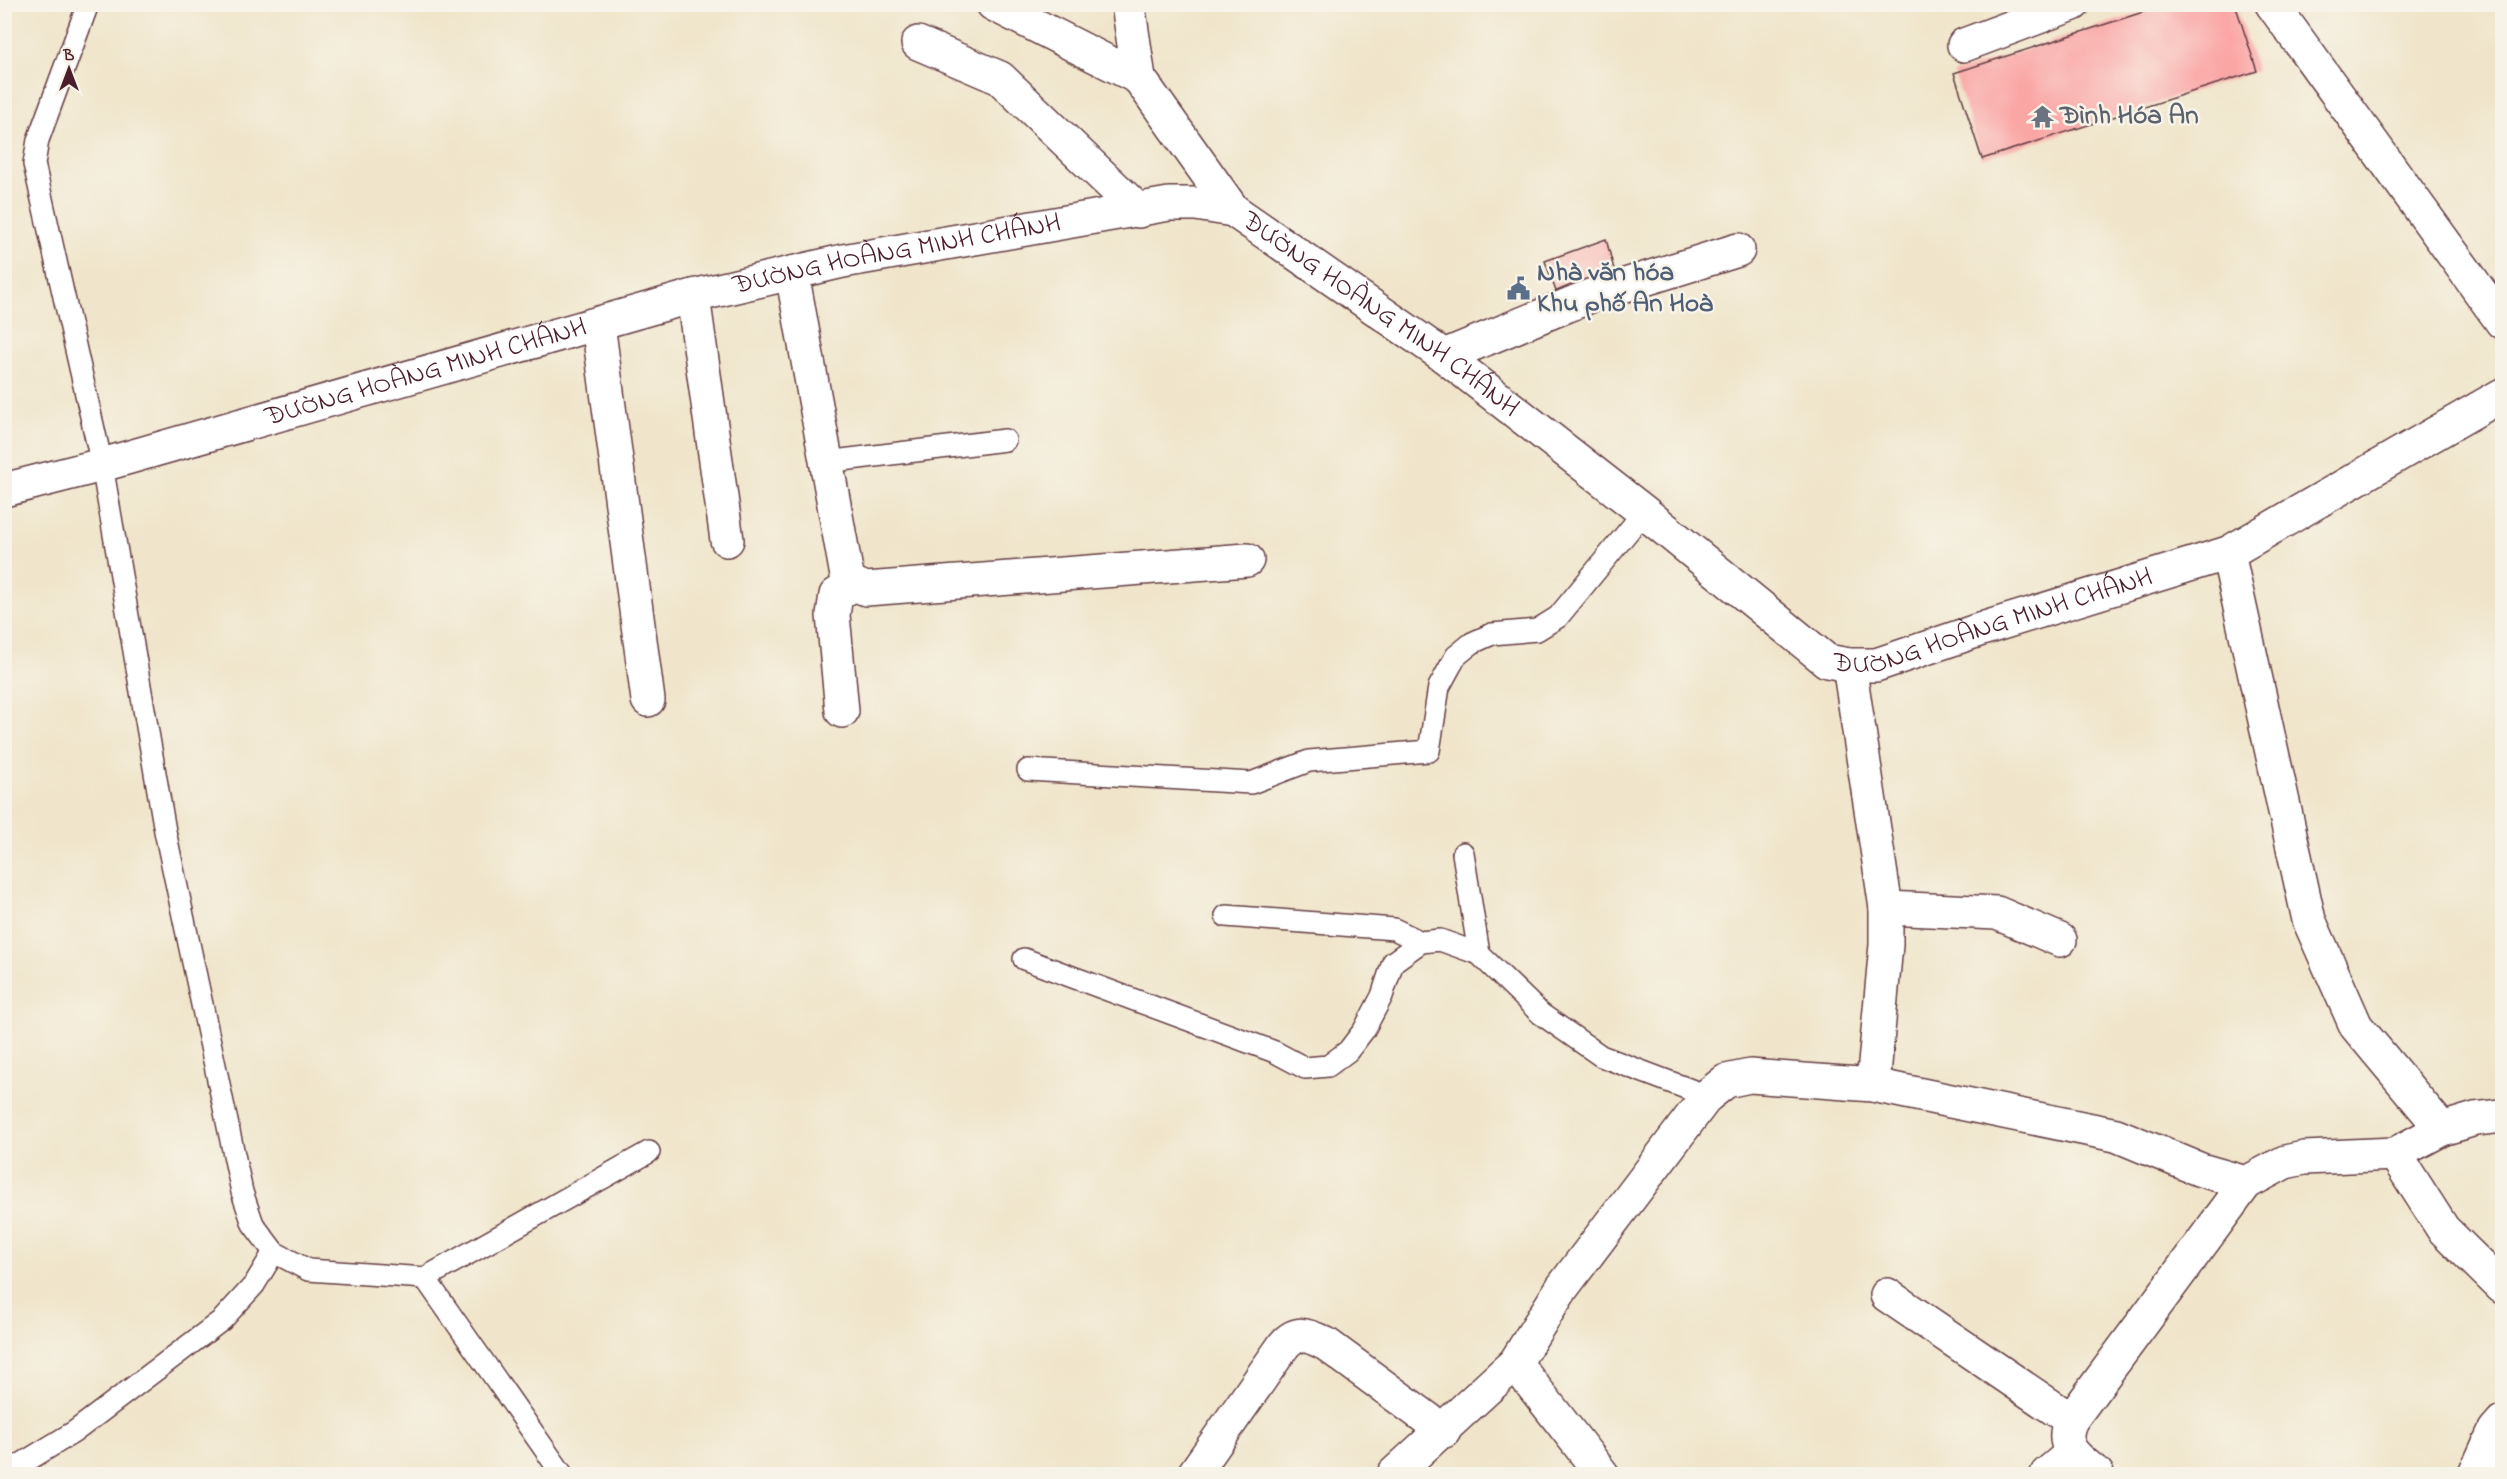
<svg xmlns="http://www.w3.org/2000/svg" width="2507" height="1479" viewBox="0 0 2507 1479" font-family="'Indie Flower',sans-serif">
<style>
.building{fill:#faa6a5}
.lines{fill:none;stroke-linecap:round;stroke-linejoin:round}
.lane-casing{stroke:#633d43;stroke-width:24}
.street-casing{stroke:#633d43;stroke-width:36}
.lane{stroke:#fff;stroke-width:21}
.street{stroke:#fff;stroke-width:33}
.labels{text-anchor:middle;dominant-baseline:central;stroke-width:5;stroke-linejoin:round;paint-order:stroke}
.worship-label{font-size:27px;font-weight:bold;fill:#5b616d;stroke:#f7f3e8;text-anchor:start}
.street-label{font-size:27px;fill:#4a1f2b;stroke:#f7f3e8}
.service-label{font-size:27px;font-weight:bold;fill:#4e5e75;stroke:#f7f3e8;text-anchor:start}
</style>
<rect width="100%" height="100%" fill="#f7f3e8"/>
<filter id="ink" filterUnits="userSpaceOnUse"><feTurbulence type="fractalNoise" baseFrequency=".0167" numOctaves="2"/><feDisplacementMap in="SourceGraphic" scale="12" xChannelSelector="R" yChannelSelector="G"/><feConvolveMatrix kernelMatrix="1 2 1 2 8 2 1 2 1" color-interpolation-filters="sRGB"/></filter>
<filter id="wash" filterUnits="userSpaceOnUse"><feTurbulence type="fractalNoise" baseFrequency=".008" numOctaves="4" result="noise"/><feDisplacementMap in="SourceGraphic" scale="24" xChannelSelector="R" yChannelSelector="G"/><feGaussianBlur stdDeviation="1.35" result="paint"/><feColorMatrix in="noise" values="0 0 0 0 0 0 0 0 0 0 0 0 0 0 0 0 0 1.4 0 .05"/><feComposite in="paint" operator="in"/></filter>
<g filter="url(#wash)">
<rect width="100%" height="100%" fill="#f0e5ca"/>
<g id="blocks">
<g class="building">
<path d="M2168 4H2235L2257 71 1982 159 1954 73Z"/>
<path d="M1606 239 1615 273 1557 294 1545 261Z"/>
</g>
</g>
</g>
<g filter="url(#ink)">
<use href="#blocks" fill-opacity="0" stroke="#633d43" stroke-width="1.5"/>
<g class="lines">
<defs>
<g id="lane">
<path d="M88 4 38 140 34 164 102 465 165 831 242 1192 253 1224 274 1252 308 1270 425 1278 649 1152"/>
<path d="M826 462 1005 440"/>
<path d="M1028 770 1251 783 1309 761 1429 751 1439 687 1456 656 1472 643 1492 634 1537 630 1558 617 1644 512"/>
<path d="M1463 853 1479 954"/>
<path d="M1226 916 1394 929 1421 942"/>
<path d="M1024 959 1275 1052 1305 1068 1328 1066 1348 1051 1364 1030 1382 996 1393 962 1421 942 1440 940 1479 954 1541 1014 1601 1056 1707 1096"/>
<path d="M425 1278 562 1474"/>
<path d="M5 1474 74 1432 222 1320 254 1285 274 1252"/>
</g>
<g id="street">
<path d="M993 4 1139 78 1233 210"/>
<path d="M1128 4 1139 78"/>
<path d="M2272 4 2502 322"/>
<path d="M918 43 1000 78 1139 211"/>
<path d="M1964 45 2073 4"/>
<path d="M792 273 847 576 854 584 866 589 1247 560"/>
<path d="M693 296 727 540"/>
<path d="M598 324 648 700"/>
<path d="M1444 356 1590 296 1738 250"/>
<path id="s1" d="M4 490 102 465 693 296 843 261 1169 204H1196L1233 210 1444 356 1644 512 1827 661 1849 665H1876L1985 628 2228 553 2502 395"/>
<path d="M2228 553 2309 920 2356 1026 2442 1129"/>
<path d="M1849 665 1886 908V945L1873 1085"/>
<path d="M842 711 833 615 836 595 854 584"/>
<path d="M1886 908 1997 913 2060 940"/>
<path d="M2395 1154 2443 1229 2502 1287"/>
<path d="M1887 1295 2071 1420"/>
<path d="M1194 1474 1284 1345C1298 1329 1309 1336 1326 1344L1444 1431"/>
<path d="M1394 1474 1515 1363"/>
<path d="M1602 1474 1515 1363 1562 1288 1707 1096 1726 1081 1750 1076 1873 1085 2116 1135 2201 1170 2246 1183 2285 1162 2304 1158 2395 1154 2442 1129 2475 1119 2502 1116"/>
<path d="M2047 1474 2071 1454"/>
<path d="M2097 1474C2078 1459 2058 1447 2071 1420L2246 1183"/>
<path d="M2475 1474 2495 1430 2502 1422"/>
</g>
</defs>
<use href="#lane" class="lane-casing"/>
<use href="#street" class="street-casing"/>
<use href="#lane" class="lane"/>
<use href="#street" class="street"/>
</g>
</g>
<defs>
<symbol id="temple-bare" viewBox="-9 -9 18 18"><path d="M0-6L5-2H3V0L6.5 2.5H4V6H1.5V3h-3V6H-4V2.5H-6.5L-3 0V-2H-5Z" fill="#6b7280" stroke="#f7f3e8" stroke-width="2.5" paint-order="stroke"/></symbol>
<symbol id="civic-bare" viewBox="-9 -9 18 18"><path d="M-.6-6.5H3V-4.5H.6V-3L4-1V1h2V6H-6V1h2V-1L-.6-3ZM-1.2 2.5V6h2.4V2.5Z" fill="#5c6f8a" stroke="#f7f3e8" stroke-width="2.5" paint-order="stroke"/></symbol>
</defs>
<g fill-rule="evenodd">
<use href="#temple-bare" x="2026" y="100" width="33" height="33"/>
<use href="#civic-bare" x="1502" y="272" width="33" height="33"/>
</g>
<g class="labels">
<g class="worship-label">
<text x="2060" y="116">Đình Hóa An</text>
</g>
<g class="street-label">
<text stroke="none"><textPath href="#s1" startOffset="924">ĐƯỜNG HOÀNG MINH CHÁNH</textPath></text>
<text stroke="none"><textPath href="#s1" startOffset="1446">ĐƯỜNG HOÀNG MINH CHÁNH</textPath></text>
<text stroke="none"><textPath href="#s1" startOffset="438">ĐƯỜNG HOÀNG MINH CHÁNH</textPath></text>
<text stroke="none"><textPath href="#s1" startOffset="2184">ĐƯỜNG HOÀNG MINH CHÁNH</textPath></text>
</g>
<g class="service-label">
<text x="1537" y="273">Nhà văn hóa<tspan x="1537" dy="31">Khu phố An Hoà</tspan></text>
</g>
</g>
<rect width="2507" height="1479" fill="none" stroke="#f7f3e8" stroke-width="24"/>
<g transform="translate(69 69)" stroke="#f7f3e8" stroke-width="4.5" paint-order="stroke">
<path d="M0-4.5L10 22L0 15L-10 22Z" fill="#4a1f2b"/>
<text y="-9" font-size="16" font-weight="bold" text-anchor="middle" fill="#4a1f2b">B</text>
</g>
</svg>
